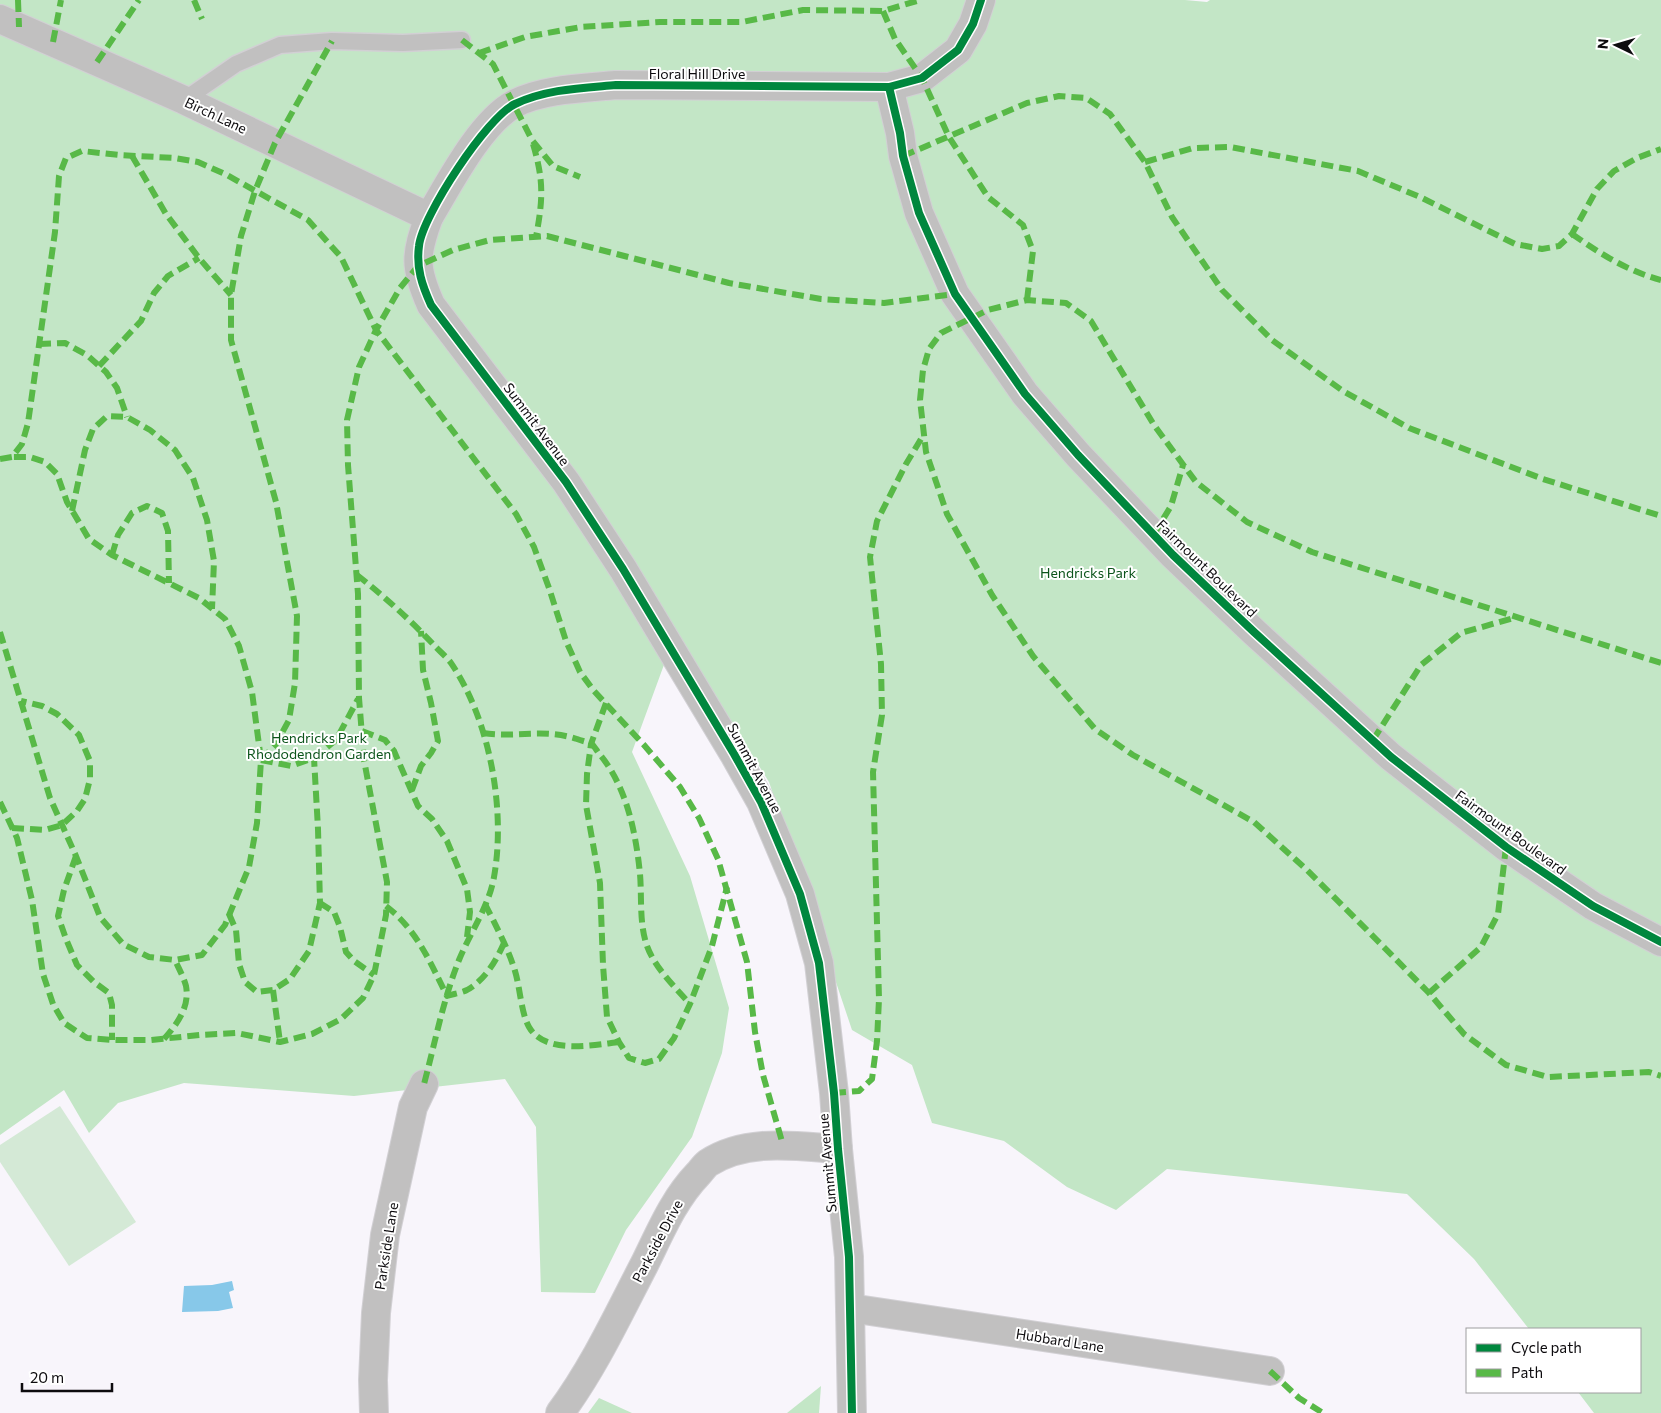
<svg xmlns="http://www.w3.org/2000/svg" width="1661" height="1413" viewBox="0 0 1661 1413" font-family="Commissioner,sans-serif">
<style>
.green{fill:#d4e9d6}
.forest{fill:#c3e6c6}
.water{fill:#87c8e9}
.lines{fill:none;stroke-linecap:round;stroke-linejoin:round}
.service-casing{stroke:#d2d0d4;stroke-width:19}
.minor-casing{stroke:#d2d0d4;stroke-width:30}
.tertiary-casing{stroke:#d2d0d4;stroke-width:30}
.service{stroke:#c1c0c0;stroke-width:16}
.minor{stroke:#c1c0c0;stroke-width:28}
.tertiary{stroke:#c1c0c0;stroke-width:28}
.quiet{stroke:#58b947;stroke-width:6;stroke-dasharray:12 6;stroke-linecap:butt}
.cycleway-casing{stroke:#fff;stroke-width:11}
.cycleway{stroke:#00873e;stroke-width:8}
.labels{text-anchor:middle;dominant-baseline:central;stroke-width:4;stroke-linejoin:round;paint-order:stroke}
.street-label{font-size:14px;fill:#0d0b0e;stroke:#fff}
.park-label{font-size:14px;fill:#0c541b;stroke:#fff}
</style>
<rect width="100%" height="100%" fill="#f8f5fb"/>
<path class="green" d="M60 1106 136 1222 69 1266 0 1162V1145Z"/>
<g class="forest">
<path d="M0 0H1185L1207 2 1210 0H1661V1413H1594L1578 1392H1640V1329H1529L1474 1259 1407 1194 1167 1169 1116 1210 1067 1187 1004 1141 932 1123 912 1065 852 1030 769 782 676 632 632 752 690 876 729 1008 722 1053 692 1137 626 1230 595 1293 541 1292 536 1127 505 1079 354 1096 184 1083 118 1103 89 1133 64 1090 0 1135Z"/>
<path d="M821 1386 819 1413H787Z"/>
<path d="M599 1398 632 1413H588Z"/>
</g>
<path class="water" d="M232 1281 234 1290 229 1292 233 1308 218 1311 182 1312 184 1286 212 1285Z"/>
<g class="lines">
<defs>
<path id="service" d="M184 100 236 64 280 45 332 41 403 43 462 40"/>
<g id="minor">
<path d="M0 19 184 100 429 217C449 184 480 123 514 104 541 89 586 88 616 85L889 87 922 78 958 50 973 24 981 0"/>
<path d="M889 87 900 133 903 156 919 213 955 294 1025 394 1078 455 1173 555 1254 632 1391 757 1506 847 1593 906 1661 942"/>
<path d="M850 1308 1270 1371"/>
<path d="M374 1413 373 1380 376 1313 385 1235 413 1107 424 1084"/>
<path d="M560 1413C594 1367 618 1315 644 1265 660 1233 673 1200 698 1174 701 1171 704 1166 708 1163 746 1138 795 1146 838 1149"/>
</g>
<path id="tertiary" d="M429 217C415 255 414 267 431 305L566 482 623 569 734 754 761 802 800 894 819 963 834 1093 838 1149 849 1257 852 1413"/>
</defs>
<use href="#service" class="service-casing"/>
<use href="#minor" class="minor-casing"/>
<use href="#tertiary" class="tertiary-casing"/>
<use href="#service" class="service"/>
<use href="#minor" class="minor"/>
<use href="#tertiary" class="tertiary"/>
<g class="quiet">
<path d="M18 0 19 27"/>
<path d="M194 0 202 19"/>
<path d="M883 11 895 39 922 78 949 137 988 197 1023 225 1033 251 1027 300"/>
<path d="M462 40 493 64 532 140 553 166 580 177"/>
<path d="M53 42 61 0"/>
<path d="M479 53 525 37 581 27 660 22H742L803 10 883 11 920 0"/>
<path d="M97 62 139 0"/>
<path d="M533 144C544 181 543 199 536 237"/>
<path d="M132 156 166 214 199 258 231 295"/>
<path d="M903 156 1027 103 1059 96 1086 98 1110 114 1145 162 1172 217 1222 290 1272 340 1343 391 1409 428 1543 479 1661 516"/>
<path d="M1145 162 1193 148 1230 147 1358 171 1420 197 1515 244 1542 249 1559 246 1572 234 1597 189 1614 171 1637 158 1661 149"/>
<path d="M1572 234C1601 254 1627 271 1661 280"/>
<path d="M39 344 65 343 87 355 106 372 117 388 127 417"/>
<path d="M99 366 141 321 154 293 168 276 199 258"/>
<path d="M0 459 12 457 22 444 28 423 55 232 59 176 66 158 82 151 119 155 175 158 198 162 225 174 308 220 341 257 376 330 516 514 534 547 549 588 566 641 580 672 594 691 644 745 680 787 699 818 718 859 747 962 755 1032 763 1075 783 1145"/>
<path d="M72 511 85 450 93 429 107 416 127 417 150 430 175 450 193 478 207 520 214 561 212 609"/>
<path d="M1154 534 1171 506 1183 465"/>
<path d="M112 555 118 535 132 513 147 506 162 513 168 531 169 583"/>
<path d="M357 575C384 596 409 619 433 644 438 650 446 656 451 663 490 720 506 810 494 877 489 906 470 933 459 960 443 1000 435 1043 424 1084"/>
<path d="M0 632 50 798 76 856 100 917 123 944 149 957 175 960 202 955 225 925 249 867 257 823 261 760 252 692 239 646 225 619 199 598 112 555 89 539 67 502 57 474 45 462 30 457H12"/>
<path d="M1661 663 1312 552 1247 522 1196 482 1154 425 1091 321 1066 303 1027 300 988 310 941 333 929 349 923 370 920 400 926 452 947 514 992 595 1033 656 1095 729 1133 755 1254 822 1307 870 1367 930 1429 993 1464 1034 1506 1065 1548 1077 1649 1072 1661 1076"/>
<path d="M606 703 591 744 587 774 586 805 600 883 603 965 607 1017 619 1042 629 1058 645 1063 659 1059 674 1038 690 1004 712 946 727 887"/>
<path d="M362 731 385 740 394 751 418 806 432 819 447 841 467 889 470 912 467 937"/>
<path d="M483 733C517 738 543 728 577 739 582 741 588 742 592 744 595 747 598 753 601 756 627 788 636 834 640 874 642 898 639 923 647 946 655 968 675 987 690 1004"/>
<path d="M1373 740 1421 665 1461 633 1517 617"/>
<path d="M261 760 276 744 289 720 295 683 297 616 276 502 231 340V295L241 236 255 191 275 143 332 41"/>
<path d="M261 760 291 766 314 758 336 740 358 699"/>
<path d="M412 790 421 766 431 753 438 741 431 703 423 670 421 631"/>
<path d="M0 802 17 838 32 900 43 974 53 1004 64 1023 87 1038 112 1040H151L200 1035 237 1033 280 1042 312 1034 341 1019 363 998 374 975 386 915 387 882 364 760 359 698 358 594 348 465 347 420 359 367 376 330 400 288 418 266 453 250 490 240 547 236 729 283 821 299 884 303 955 294"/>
<path d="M12 828 45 830 62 825 77 811 85 799 90 779V761L79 735 57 714 42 706 21 701"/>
<path d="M76 856 64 890 58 916 66 939 77 965 94 982 109 993 112 1005V1040"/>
<path d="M320 903 334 912 340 927 346 952 354 961 374 975"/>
<path d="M485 904C496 926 508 948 515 971 520 987 521 1013 529 1027 545 1055 593 1045 619 1042"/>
<path d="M386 906C417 930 430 962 447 996 453 994 461 993 467 990 485 980 496 961 504 943"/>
<path d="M229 914 236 930 239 964 245 982 257 992 273 990 290 979 309 951 320 903 318 829 314 758"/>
<path d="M273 990 280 1042"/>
<path d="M1429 993 1481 947 1498 914 1506 847"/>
<path d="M164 1039C177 1024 190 1007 186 986 184 978 179 969 175 960"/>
<path d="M834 1093 859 1091 872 1079 877 1041 879 999 873 772 882 715 881 664 870 557 877 521 906 464 924 434"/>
<path d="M1270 1371 1299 1398 1323 1413"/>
</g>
<defs>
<g id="cycleway">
<path d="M889 87 900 133 903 156 919 213 955 294 1025 394 1078 455 1173 555 1254 632 1391 757 1506 847 1593 906 1661 942"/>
<path d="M852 1413 849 1257 838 1149 834 1093 819 963 800 894 761 802 734 754 623 569 566 482 431 305C422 285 416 268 419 246 422 216 487 117 515 104 546 89 583 88 616 85L889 87 922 78 958 50 973 24 981 0"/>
</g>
</defs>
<use href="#cycleway" class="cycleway-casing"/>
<use href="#cycleway" class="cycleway"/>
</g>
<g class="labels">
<g class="street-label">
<text x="697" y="73">Floral Hill Drive</text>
<text transform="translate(216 115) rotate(25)">Birch Lane</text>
<text transform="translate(537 424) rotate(53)">Summit Avenue</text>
<text transform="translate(1207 568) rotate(44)">Fairmount Boulevard</text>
<text transform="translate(755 768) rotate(62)">Summit Avenue</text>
<text transform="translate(1511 832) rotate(36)">Fairmount Boulevard</text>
<text transform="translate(827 1163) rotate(-95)">Summit Avenue</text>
<text transform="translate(657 1241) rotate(-62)">Parkside Drive</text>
<text transform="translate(386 1246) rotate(-81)">Parkside Lane</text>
<text transform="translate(1060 1340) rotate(9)">Hubbard Lane</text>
</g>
<g class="park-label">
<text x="1088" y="572">Hendricks Park</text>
<text x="319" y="737">Hendricks Park<tspan x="319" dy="16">Rhododendron Garden</tspan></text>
</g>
</g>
<rect x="1466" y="1328" width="175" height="65" fill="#ffffff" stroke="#9e9d9f"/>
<rect x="1476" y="1344" width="25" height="8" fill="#00873e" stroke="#9e9d9f"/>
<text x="1511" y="1353" font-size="15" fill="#0d0b0e">Cycle path</text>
<rect x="1476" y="1369" width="25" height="8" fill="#58b947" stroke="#9e9d9f"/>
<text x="1511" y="1378" font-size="15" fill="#0d0b0e">Path</text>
<g transform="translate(1616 45) rotate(275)" stroke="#ffffff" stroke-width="4" paint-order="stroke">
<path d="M0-4L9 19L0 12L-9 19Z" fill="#0d0b0e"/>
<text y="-8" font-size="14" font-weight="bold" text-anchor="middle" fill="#0d0b0e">N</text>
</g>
<path d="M22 1383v8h90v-8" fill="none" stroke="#0d0b0e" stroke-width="2.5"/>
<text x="30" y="1383" font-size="15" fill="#0d0b0e" stroke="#ffffff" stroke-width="4" paint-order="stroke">20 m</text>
</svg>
